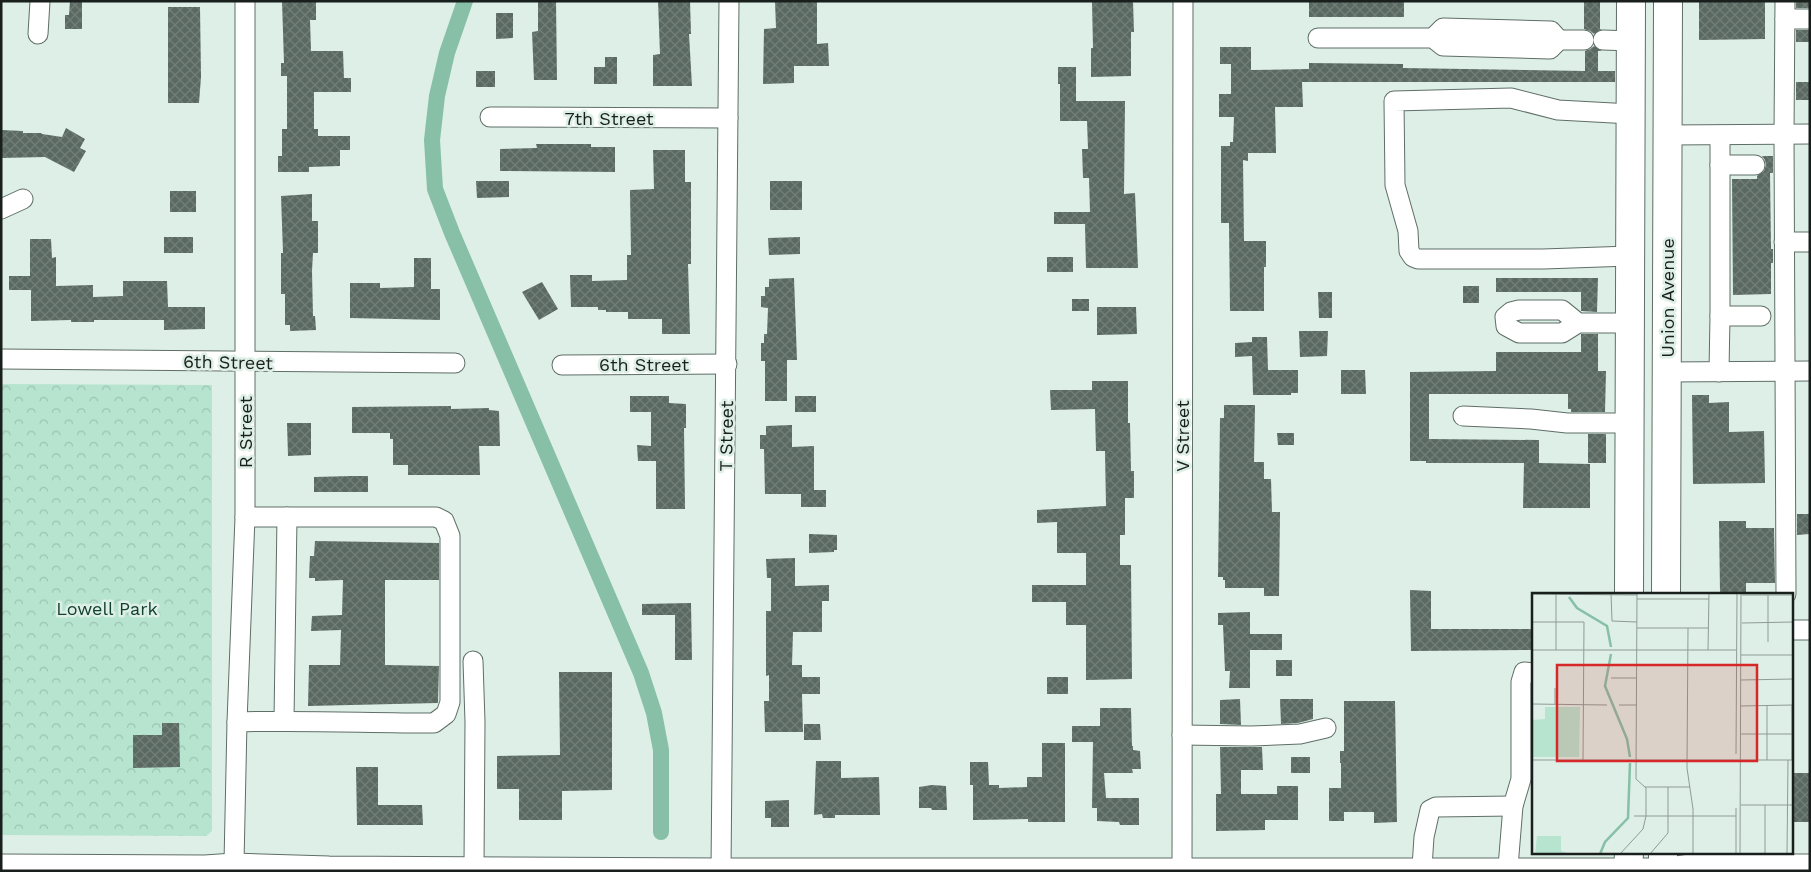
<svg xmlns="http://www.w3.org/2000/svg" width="1811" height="872" viewBox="0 0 1811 872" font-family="'Work Sans',sans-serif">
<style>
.forest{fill:url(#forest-crowns)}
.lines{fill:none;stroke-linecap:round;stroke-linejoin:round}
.canal{stroke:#87c0a7;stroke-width:16}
.building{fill:url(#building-cross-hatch)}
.minor-casing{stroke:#5f6e67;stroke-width:21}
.highway-casing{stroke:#5f6e67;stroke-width:30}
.minor{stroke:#fff;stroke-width:19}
.highway{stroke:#fff;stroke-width:28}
.labels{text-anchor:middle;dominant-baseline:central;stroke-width:5;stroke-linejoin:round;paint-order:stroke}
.street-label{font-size:18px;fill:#191f1c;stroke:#ddefe6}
.park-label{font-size:18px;fill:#134231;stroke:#ddefe6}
.inset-river{fill:none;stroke:#87c0a7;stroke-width:2.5}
.inset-road{fill:none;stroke:#8f9c95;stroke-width:1}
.view{fill:#d62828;fill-opacity:0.15;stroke:#d62828;stroke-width:2.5}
.inset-edge{fill:none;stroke:#191f1c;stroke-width:2.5}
</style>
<defs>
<pattern id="forest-crowns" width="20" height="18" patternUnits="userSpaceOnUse" patternTransform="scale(1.25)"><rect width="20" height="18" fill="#b6e4cf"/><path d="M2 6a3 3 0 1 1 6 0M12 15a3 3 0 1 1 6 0" fill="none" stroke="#9cc3b1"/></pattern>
<pattern id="building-cross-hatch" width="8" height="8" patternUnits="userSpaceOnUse" patternTransform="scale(1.25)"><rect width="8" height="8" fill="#5a6a62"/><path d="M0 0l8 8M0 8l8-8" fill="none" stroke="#727e78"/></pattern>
</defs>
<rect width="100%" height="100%" fill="#ddefe6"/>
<path class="forest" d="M1 384 212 385V831L206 836 1 835Z"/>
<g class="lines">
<path class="canal" d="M465 1 447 53 437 96 432 140 435 189 452 233 641 673 654 713 661 750V832"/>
</g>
<g class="building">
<path d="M70 1H82V29H65V15H69Z"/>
<path d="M282 1H316V20H310L311 51H343L344 78H351V92H314V129H318V136H350V150H340V166L309 167V172H278V156H282V129H287V76H281V63H284Z"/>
<path d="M538 1H556L557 80H534L532 32 538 31Z"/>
<path d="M658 1H690L691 34H689L692 86H653V55L660 54Z"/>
<path d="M775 1H817V44L828 43 829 66H794V83L763 84 764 29 776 28Z"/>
<path d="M1133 1 1134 32H1131V76L1091 77V48H1093L1092 2Z"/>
<rect x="1309" y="1" width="95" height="16"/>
<path d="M1584 1H1600V29H1602L1594 34 1590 31 1584 29Z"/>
<path d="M1699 1H1765V39L1699 40Z"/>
<rect x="1796" y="1" width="14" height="7"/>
<path d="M168 7H200L201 77 199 103H168Z"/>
<path d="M496 13H513V38L496 39Z"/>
<rect x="1796" y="30" width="14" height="12"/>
<path d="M1594 46 1602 51H1598V71H1615V82H1302L1303 107H1275L1276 153H1248V161L1243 160 1244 241H1266V267H1264V311H1230L1229 223H1221V146H1230V142H1233L1234 117H1219V94H1231V64H1220V47H1251V70L1309 69V63L1403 64V68L1585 71V51L1590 49Z"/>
<path d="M605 57H617V84H594V67H605Z"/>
<path d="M1058 67H1076V101H1125L1124 194 1135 193 1138 268H1086L1085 224H1054V212H1090L1089 178H1083L1082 149H1088L1087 121H1060V84H1058Z"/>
<rect x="476" y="71" width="19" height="16"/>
<rect x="1796" y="82" width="14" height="18"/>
<path d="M66 128 85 139 80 148 86 151 74 172 45 157 1 158V130L23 131V133H41L42 134 62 137Z"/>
<path d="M536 144H591V147H615V172L500 171V149L537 148Z"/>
<path d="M653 150H685V182H691V264H688L690 334H662V319H628V312H606V310H598V307H571L570 275H592V281L627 280V255H631L630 190 654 189Z"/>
<path d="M1762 156H1773V173H1770L1771 249H1773V263H1771V294L1733 295 1732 179H1757V176L1764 171 1766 165 1765 160Z"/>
<path d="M476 181H509V197L477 198Z"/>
<rect x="770" y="181" width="32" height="29"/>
<rect x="170" y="191" width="26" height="21"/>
<path d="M312 194V221H318V253H313L312 271 313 316H315L316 330 290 331V325H285V294H281V253H283L281 196Z"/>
<rect x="164" y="237" width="29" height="16"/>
<path d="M800 237V254L769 255 768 238Z"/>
<path d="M30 239H51L52 258 56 257V286L93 285V297L123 296V281H167L168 307H205V329L164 330V320H94V322H71V320L31 321V290H9V276H30Z"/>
<rect x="1047" y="257" width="26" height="15"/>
<path d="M414 258H431V289H440V320L350 318V283H380V288L414 287Z"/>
<path d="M794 278 797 360H787V401H765V361H761V343H764V334H767L768 308 761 307V296H765V287H769V279Z"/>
<path d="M1496 278H1598L1597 312 1581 311V292H1496Z"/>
<path d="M542 282 558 309 539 320 522 292Z"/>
<rect x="1463" y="286" width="16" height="17"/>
<path d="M1318 292H1332V318H1319Z"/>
<rect x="1072" y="299" width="17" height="12"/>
<path d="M1097 307H1136L1137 334 1097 335Z"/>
<path d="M1299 331H1328L1327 356 1300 357Z"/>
<path d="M1581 334H1598V371H1606L1605 412H1571V409H1568V394H1429V439L1539 440V463L1590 464V508H1523L1524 463H1426V461H1410V372L1496 371V352H1581Z"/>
<path d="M1252 337H1267L1268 370H1298V393H1291V395H1253L1252 356 1235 357V343L1252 342Z"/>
<path d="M1341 370H1365L1366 394H1341Z"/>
<path d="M1092 381H1128V423H1130L1131 471H1134V498H1125V535H1120V565H1131L1132 679 1086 680V625H1066V602H1032V585H1086V553H1057V522L1037 523V510L1106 506 1105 451H1096L1095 409 1051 410 1050 390H1092Z"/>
<path d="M1692 395H1709V403L1729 402V432L1764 431 1765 483 1693 484Z"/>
<path d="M630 396H669V403L686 404V428H684L685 509H656V461H638L637 445 651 446V412H630Z"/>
<rect x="795" y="396" width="21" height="16"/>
<path d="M1224 405H1255L1254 462H1264V479H1271L1272 512H1280L1279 596H1264V588H1225V580H1223V577H1218L1220 418H1224Z"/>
<path d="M451 406V409L489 408V410L499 411 500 446H479L480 475H408V465H393V439H390V433H352V407Z"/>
<path d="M287 423H311V455L288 456Z"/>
<path d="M792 425V447L814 446V490H826V507H801V494H765L764 449H760V435H766V426Z"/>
<path d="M1277 433H1294V445H1278Z"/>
<rect x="1588" y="434" width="18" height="29"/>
<path d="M352 476H368V492H314V477Z"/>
<path d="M1797 514H1810V534L1797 535Z"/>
<path d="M1719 521H1746V528H1774L1775 583H1746V592H1720Z"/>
<path d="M809 534 837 535V550H834V552L809 553Z"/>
<path d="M315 541 439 543V580H385V665L439 666 438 703 308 706 309 665H340L341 630 311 631 312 616 342 615 343 580 315 581V578H309L310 556H314Z"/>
<path d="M795 558V586L829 585V601H822V632H793L792 665H802V677H820V694H802L803 732H765L764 701H769V675L766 676V611H771V578H767L766 559Z"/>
<path d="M1410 590 1431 591V629H1534V650L1411 651Z"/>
<path d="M691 603 692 660H675V615H642V604Z"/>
<path d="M1250 612V634H1282V650H1250V688H1229L1230 671H1225L1223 625H1218V613Z"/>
<rect x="1276" y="660" width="16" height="16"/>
<path d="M559 672H612V790L562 791V820H519V789H497V756L560 755Z"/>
<rect x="1047" y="677" width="21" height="17"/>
<path d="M1240 699 1241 725 1220 724V700Z"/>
<path d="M1280 699H1313V719L1298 723 1281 724Z"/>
<path d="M1344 701H1395L1397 822 1374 823V812H1344V821H1329V788H1341V763H1340V751H1344Z"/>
<path d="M1100 708H1131L1132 746H1133V750L1140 751 1141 769H1132L1133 773H1104L1106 798H1139V825H1120L1119 822 1097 821V808H1092L1093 742H1072V726H1100Z"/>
<path d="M162 723H179L180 767 133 768V735H162Z"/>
<path d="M804 724H820L821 740H804Z"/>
<path d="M1042 743H1065V822H1028V819L973 820V785H970V762H988L989 785H999V788L1027 787V777H1042Z"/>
<path d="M1220 747H1262L1263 770H1241V794H1277V786H1298V820H1265V830L1216 831V794H1221Z"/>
<rect x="1291" y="757" width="19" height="16"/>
<path d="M816 761H841V778L879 777 880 815H835V818H823L822 814 814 815Z"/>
<path d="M356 767H378V805H422L423 825H357Z"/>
<rect x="1793" y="773" width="17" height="49"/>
<path d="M932 785 946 786 947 810H932L931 808H919V787Z"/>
<path d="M789 800V827H771V818H765V801Z"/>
</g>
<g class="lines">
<defs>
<g id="minor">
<path d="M1785 1 1784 134 1786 594"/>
<path d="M1785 19H1810"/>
<path d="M38 34 40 1"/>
<path d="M1318 38H1433L1443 46 1550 49 1559 40H1584"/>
<path d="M1433 38 1443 28 1551 31 1559 40"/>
<path d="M1603 40 1631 41"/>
<path d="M490 117 728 118"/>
<path d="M1668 135 1810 134"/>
<path d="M1720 165H1755"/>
<path d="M1 209 23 199"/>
<path d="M1784 242H1810"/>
<path d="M1630 256 1543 259H1418L1413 257 1409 251 1408 231 1395 185 1394 101 1511 98 1558 110 1631 114"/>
<path d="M1720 316V135"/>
<path d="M1578 323 1562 310H1519L1511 312 1505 317 1506 326 1519 333H1562L1578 323H1630"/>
<path d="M1 359 455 363"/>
<path d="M562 365 727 364"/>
<path d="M1667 372 1810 371"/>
<path d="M1719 372 1720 316H1761"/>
<path d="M1463 416 1531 419 1567 423H1630"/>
<path d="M1792 630H1810"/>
<path d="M473 661 475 722 474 866"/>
<path d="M284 720 287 517"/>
<path d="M237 722C303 720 368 723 434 723L446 714 450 702V536L444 521 436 517H245"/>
<path d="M1182 735 1251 736 1300 734 1326 728"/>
<path d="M234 863 237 722 245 517V1"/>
<path d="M1 864 205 865 234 863 329 866 721 868H1663L1690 864H1810"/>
<path d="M1422 867 1424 837 1430 810 1436 807 1513 806"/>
<path d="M1508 867 1513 806 1521 779V682L1524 672 1534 673"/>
<path d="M721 871 729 1"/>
<path d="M1182 871 1183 1"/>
</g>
<g id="highway">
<path d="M1629 594 1631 1"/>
<path d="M1666 594 1668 1"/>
<path d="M1628 871 1629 853"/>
<path d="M1663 871V853"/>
</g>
</defs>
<use href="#minor" class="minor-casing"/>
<use href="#highway" class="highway-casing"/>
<use href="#minor" class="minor"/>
<use href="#highway" class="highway"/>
</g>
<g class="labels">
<g class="street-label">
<text x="609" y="118">7th Street</text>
<text transform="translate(1667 298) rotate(-90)">Union Avenue</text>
<text transform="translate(228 362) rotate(1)">6th Street</text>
<text x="644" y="364">6th Street</text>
<text transform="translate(245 432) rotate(-90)">R Street</text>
<text transform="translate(726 436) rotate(-89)">T Street</text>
<text transform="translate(1182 436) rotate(-90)">V Street</text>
</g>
<g class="park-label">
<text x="107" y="608">Lowell Park</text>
</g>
</g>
<g transform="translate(1532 593)">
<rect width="261" height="261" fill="#ddefe6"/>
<path d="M5 243H29V258L38 261H3Z" fill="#b6e4cf"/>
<path d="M13 114H48L47 164H0V127L13 126Z" fill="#b6e4cf"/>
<path class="inset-river" d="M37 4 45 15 75 33 79 54M79 61 73 93 95 146 98 164M68 261 73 249 96 225 98 170"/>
<path class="inset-road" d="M79 0 80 28 105 29M0 1 105 2M210 2H262M105 6H177M0 29H52L51 167M210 30 262 29M105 35H176M156 35 155 175 161 216V261M236 49V2M0 57H204M24 57V0M176 57 177 0M209 62H262M79 85H105M209 87 262 86M0 111 75 112M23 111V95M87 112H105M209 113 261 112M209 141H260M204 161 205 0M0 167H262M235 167V112M260 167V112M113 194H158M209 212H262M233 212V261M102 223H204M88 261 111 236 114 223V195L104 186 105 0M118 261 136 240V194M204 261V215M208 261 209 0M255 261 256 167"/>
<path class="view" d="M25 72H225V168H25Z"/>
<rect width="261" height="261" class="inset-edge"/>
</g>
<rect width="1811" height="872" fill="none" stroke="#191f1c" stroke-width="5"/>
</svg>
